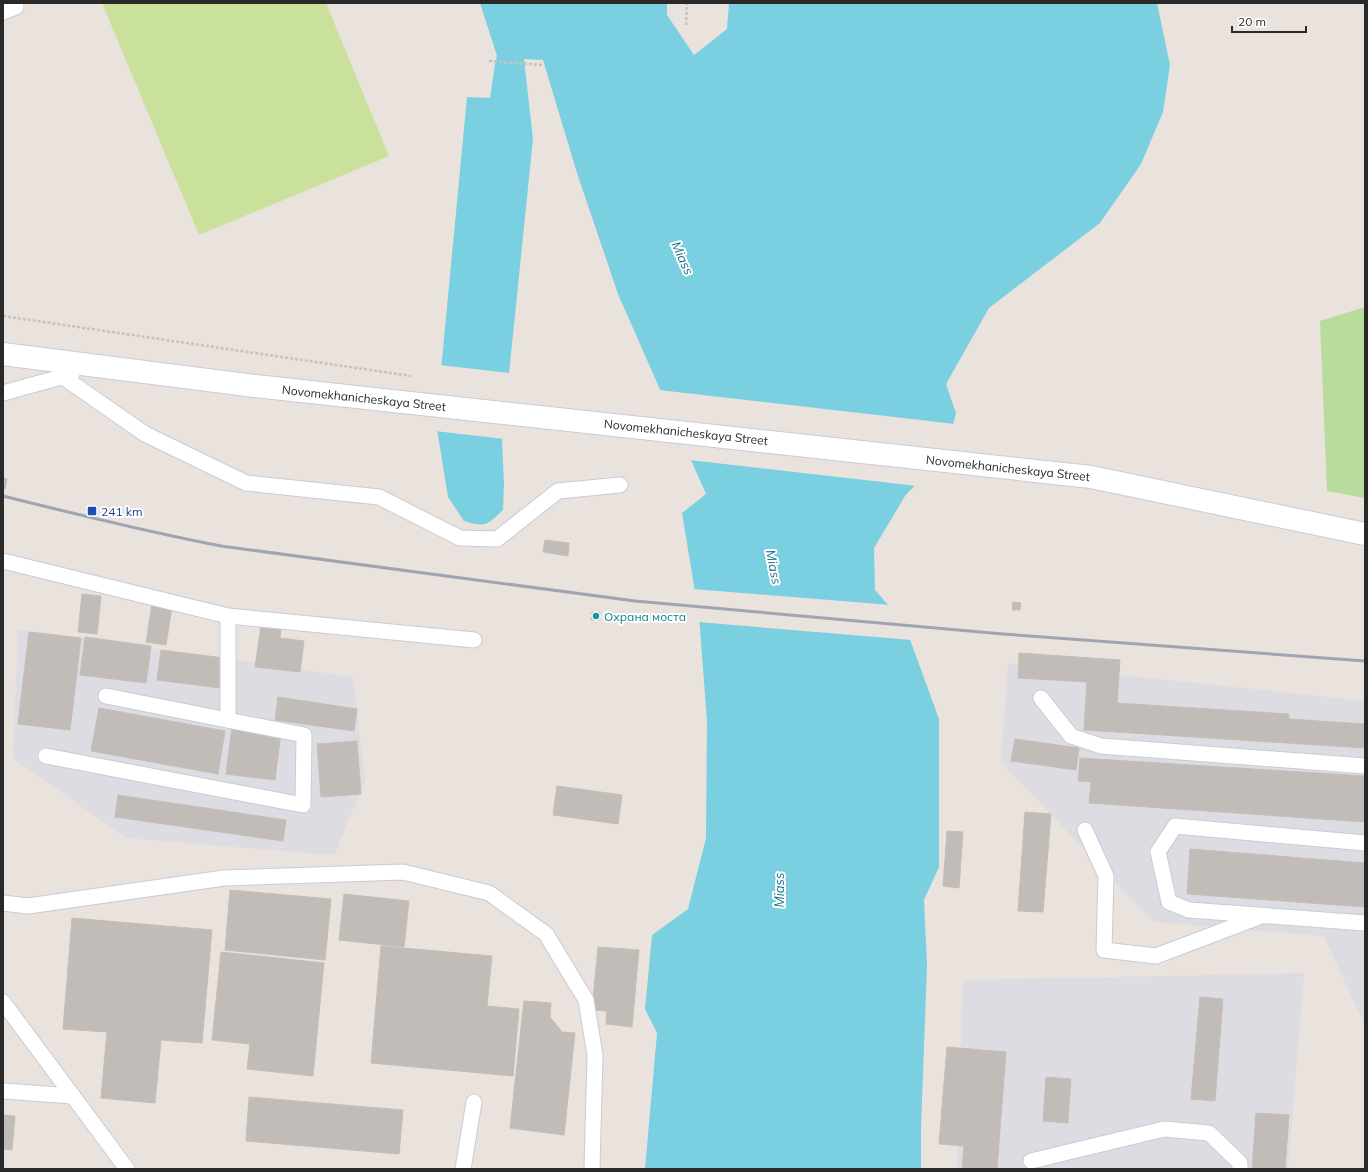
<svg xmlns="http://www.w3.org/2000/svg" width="1368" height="1172" viewBox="0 0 1368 1172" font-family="Mulish,sans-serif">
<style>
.industrial{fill:#dddce3}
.green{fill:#b9db9e}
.pitch{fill:#cae19b}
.water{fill:#7ad0e1}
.pier{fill:#eae2dc}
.building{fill:#c2bcb9;stroke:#c5beb6}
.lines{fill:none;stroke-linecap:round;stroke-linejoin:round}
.lane-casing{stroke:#c8ccd5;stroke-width:17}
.secondary-casing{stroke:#c8ccd5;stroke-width:24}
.path{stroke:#c3c3c3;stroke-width:2.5;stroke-dasharray:3 2;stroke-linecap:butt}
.lane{stroke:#fff;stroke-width:15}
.secondary{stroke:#fff;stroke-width:22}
.rail{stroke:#a0a4b1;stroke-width:3}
.transit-dot{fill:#1a4fb4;stroke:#fff;stroke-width:1.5}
.culture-dot{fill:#0f9aa8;stroke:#fff;stroke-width:1.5}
.labels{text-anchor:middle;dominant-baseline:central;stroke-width:4;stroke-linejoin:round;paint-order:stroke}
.street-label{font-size:12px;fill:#292929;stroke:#fff}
.transit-label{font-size:12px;fill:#164399;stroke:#fff;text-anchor:start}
.culture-label{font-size:12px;fill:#0d838f;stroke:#fff;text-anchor:start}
.water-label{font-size:13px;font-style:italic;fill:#1b708a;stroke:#fff}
</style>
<rect width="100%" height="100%" fill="#eae2dc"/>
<g class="industrial">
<path d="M18 629 353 677 365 781 334 855 126 838 13 758Z"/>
<path d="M1008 663 1365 701V1026L1324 936 1153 922 1001 762Z"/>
<path d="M1304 973 1288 1169H957L963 980Z"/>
</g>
<path class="green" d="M1365 307V498L1327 491 1320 321Z"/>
<path class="pitch" d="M102 3H326L389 156 199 235Z"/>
<path class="water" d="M480 3H667V15L694 55 727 29 729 3H1157L1170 65 1163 112 1141 164 1100 223 989 308 946 384 956 413 946 452 905 496 874 548 875 590 904 623 939 719V867L924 900 927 965 921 1128V1169H645L657 1033 645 1009 652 935 688 909 706 838 707 721 699 616 682 513 706 494 618 294 577 173 543 60 524 59 533 139 502 442 504 483 503 510C487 525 486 528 464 521L448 497 436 423 467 97 490 98 495 64 497 56Z"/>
<g class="pier">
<path d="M439 365 511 373 505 439 435 431 434 423Z"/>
<path d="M659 390 955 424 948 453 917 486 689 460Z"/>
<path d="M693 589 891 605 906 622 912 640 698 622Z"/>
</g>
<g class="building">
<path d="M3 478 7 479 5 489 3 488Z"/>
<path d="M545 540 569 543 568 556 543 552Z"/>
<path d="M82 594 101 596 97 634 78 632Z"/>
<path d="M1013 602 1021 603 1020 610H1012Z"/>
<path d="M152 604 172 607 166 645 146 642Z"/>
<path d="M592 612H600L599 620H591Z"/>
<path d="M261 625 281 628 280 638 304 641 300 672 255 667Z"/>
<path d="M29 632 81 638 70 730 18 724Z"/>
<path d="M85 637 151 646 146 683 80 675Z"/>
<path d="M161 650 224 658 220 688 157 680Z"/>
<path d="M1019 653 1120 660 1117 703 1289 714V719L1365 724V748L1084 730 1087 682 1018 678Z"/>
<path d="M278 697 357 709 354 731 275 720Z"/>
<path d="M99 708 225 731 218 774 91 751Z"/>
<path d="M232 727 281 733 275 780 226 774Z"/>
<path d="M1015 739 1079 748 1076 770 1011 761Z"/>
<path d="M357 741 361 794 321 797 317 744Z"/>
<path d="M1080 758 1365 776V822L1089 803 1091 782 1078 781Z"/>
<path d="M557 786 622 795 618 824 553 815Z"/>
<path d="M118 795 286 820 283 841 115 817Z"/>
<path d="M1025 812 1051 814 1043 912 1018 911Z"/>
<path d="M947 831 963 832 959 888 943 886Z"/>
<path d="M1190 849 1365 863V907L1187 894Z"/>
<path d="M230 890 331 899 325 960 225 950Z"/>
<path d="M344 894 409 901 404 947 339 940Z"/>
<path d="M72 918 212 930 202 1043 161 1040 155 1103 101 1098 107 1032 63 1029Z"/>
<path d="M381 946 492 956 487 1006 519 1009 513 1076 371 1063Z"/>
<path d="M598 947 639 950 632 1027 606 1024 607 1011 592 1010Z"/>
<path d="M221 952 324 963 313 1076 247 1069 250 1044 212 1040Z"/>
<path d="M1200 997 1223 999 1215 1101 1191 1099Z"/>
<path d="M524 1001 551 1003 550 1017 562 1032 575 1033 564 1135 510 1128Z"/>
<path d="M947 1047 1006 1052 997 1169H962L964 1146 939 1144Z"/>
<path d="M1046 1077 1071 1079 1068 1123 1043 1121Z"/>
<path d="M249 1097 403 1110 399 1154 246 1141Z"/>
<path d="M1256 1113 1289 1115 1285 1169H1252Z"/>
<path d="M3 1115 15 1116 12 1150 3 1149Z"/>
</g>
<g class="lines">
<defs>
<g id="lane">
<path d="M3 12 16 7"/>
<path d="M63 377 145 434 246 483 379 497 460 538 497 539 558 491 620 485"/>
<path d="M3 393 72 374"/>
<path d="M3 561 228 616 474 640"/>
<path d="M228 616V720"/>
<path d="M1041 698 1071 736 1101 746 1365 766"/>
<path d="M46 756 303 805 304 735 106 696"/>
<path d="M1085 830 1106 876 1104 950 1156 956 1259 917"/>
<path d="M1365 843 1175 826 1158 852 1169 902 1189 910 1365 923"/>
<path d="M3 903 28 906 224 878 403 872 489 893 546 934 586 1000 595 1055 592 1169"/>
<path d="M3 1002 127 1169"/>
<path d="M3 1091 73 1096"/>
<path d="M1031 1161 1164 1129 1209 1133 1240 1163V1169"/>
<path d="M463 1169 474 1102"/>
</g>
<path id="secondary" d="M3 354 255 386 1091 477 1365 534"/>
</defs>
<use href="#lane" class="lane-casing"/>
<use href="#secondary" class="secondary-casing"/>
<g class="path">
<path d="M686 25 687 3"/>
<path d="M489 61 542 65"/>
<path d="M3 316 411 376"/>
</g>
<use href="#lane" class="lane"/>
<use href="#secondary" class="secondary"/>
<path class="rail" d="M3 496C75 514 148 532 221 546L635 601 1003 634 1365 661"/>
</g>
<rect class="transit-dot" x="87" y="506" width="10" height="10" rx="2"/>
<circle class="culture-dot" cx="596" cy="616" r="4"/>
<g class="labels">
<g class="street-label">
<text transform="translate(364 398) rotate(6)">Novomekhanicheskaya Street</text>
<text transform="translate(686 432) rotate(6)">Novomekhanicheskaya Street</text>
<text transform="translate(1008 468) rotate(6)">Novomekhanicheskaya Street</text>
</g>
<g class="transit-label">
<text x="101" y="511">241 km</text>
</g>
<g class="culture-label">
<text x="604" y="616">Охрана моста</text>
</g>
<g class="water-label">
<text transform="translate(683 258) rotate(66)">Miass</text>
<text transform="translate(774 567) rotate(79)">Miass</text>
<text transform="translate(779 890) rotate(-90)">Miass</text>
</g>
</g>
<rect width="1368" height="1172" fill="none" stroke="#292929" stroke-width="8"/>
<path d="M1232 26v6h74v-6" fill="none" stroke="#292929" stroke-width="2"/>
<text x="1238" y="26" font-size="12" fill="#292929" stroke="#ffffff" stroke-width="3" paint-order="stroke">20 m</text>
</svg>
